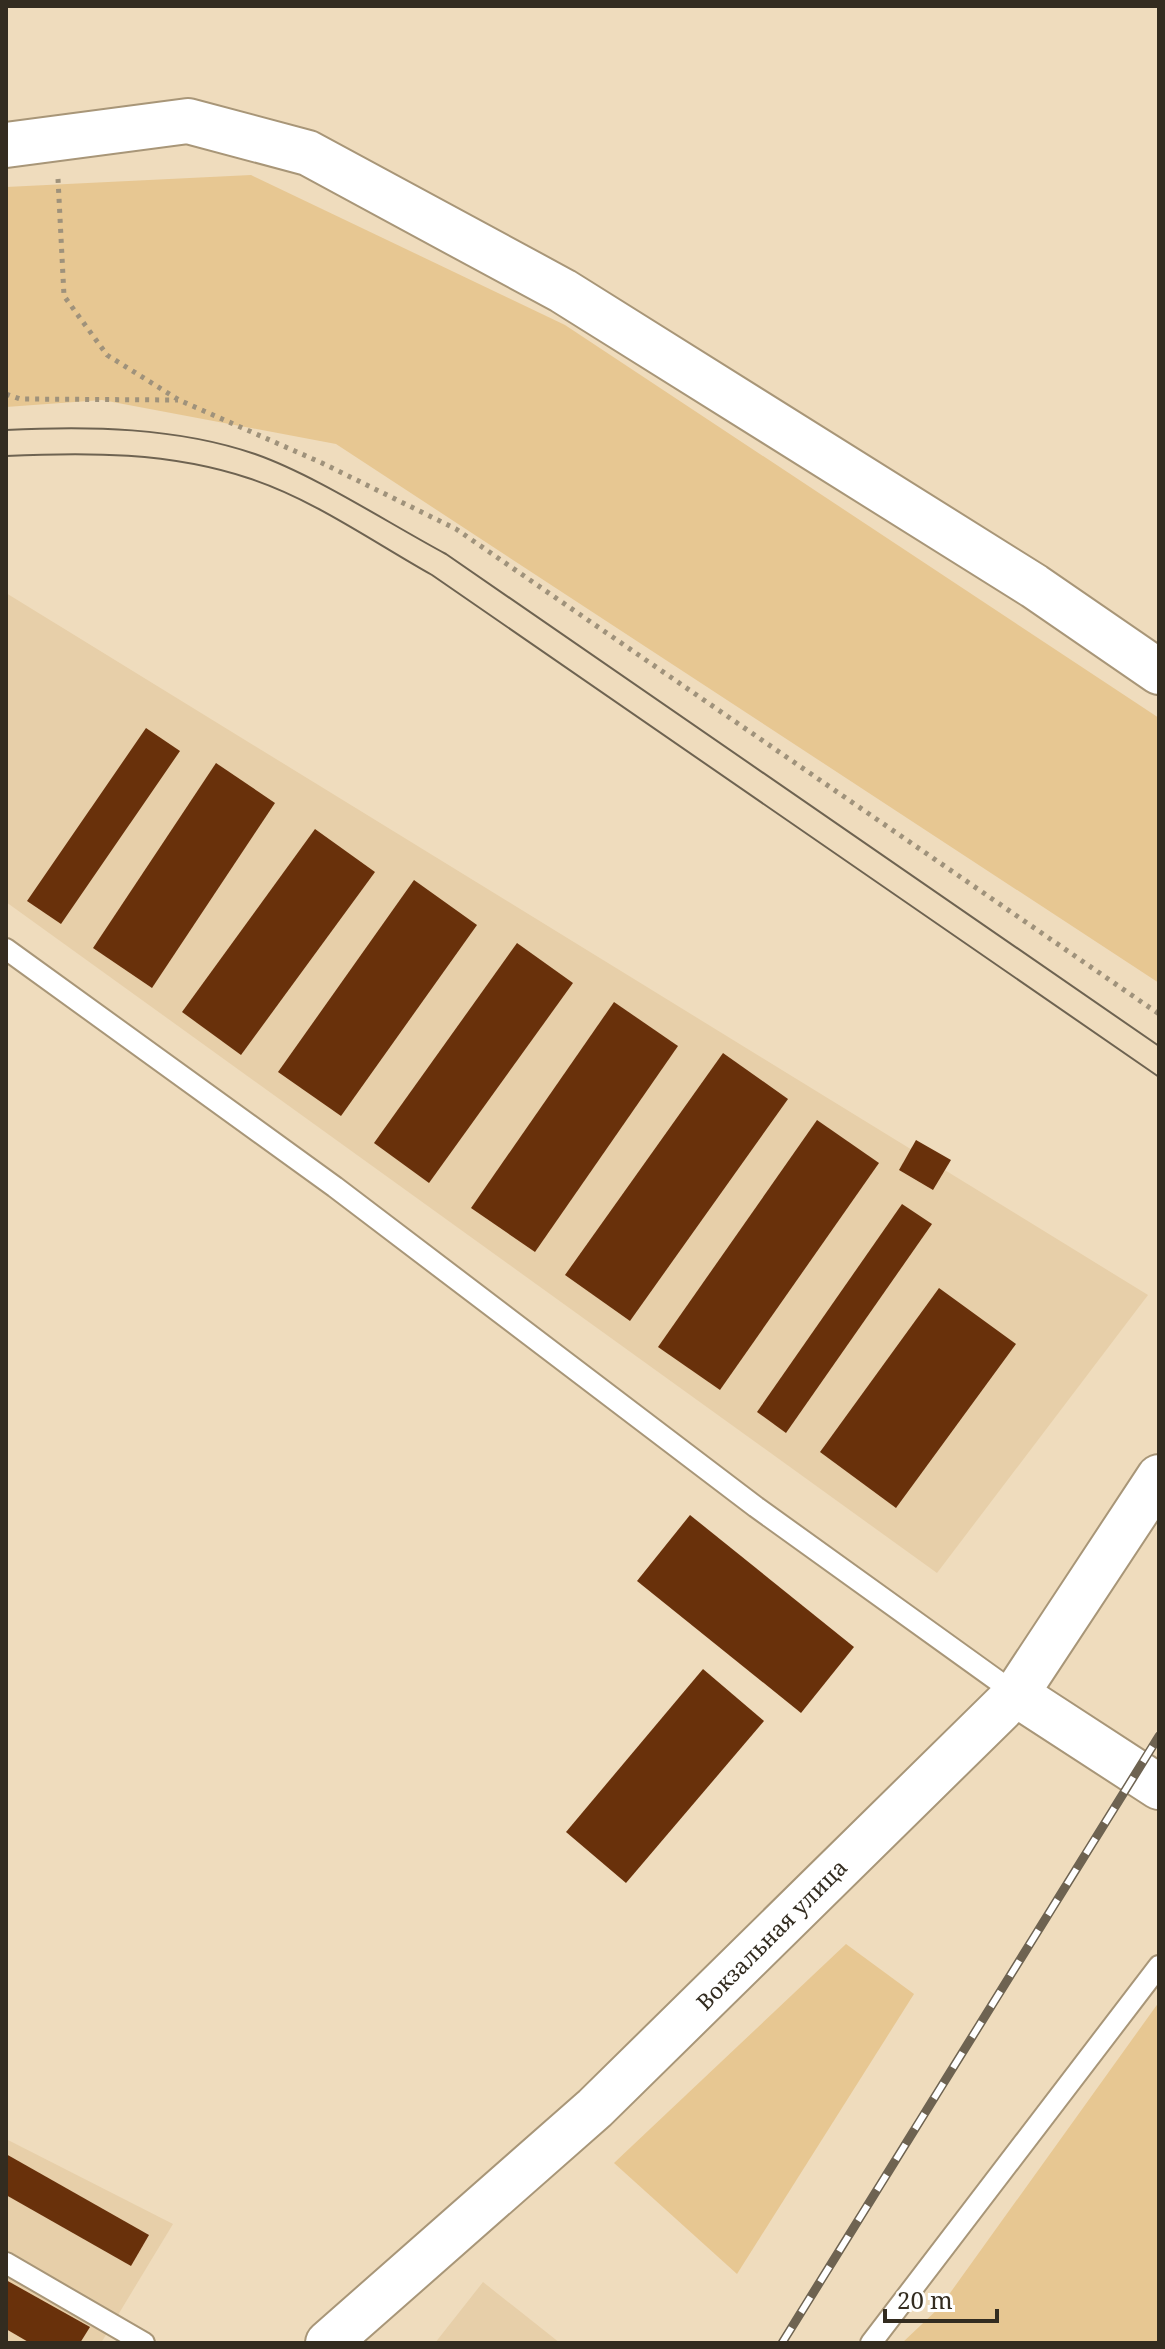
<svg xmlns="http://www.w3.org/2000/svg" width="1165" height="2349" viewBox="0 0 1165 2349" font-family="'Noto Serif',serif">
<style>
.built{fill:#e7cfa9}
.green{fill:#e7c792}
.building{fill:#69310b}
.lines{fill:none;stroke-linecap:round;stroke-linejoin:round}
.lane-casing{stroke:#a89678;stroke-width:24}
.secondary-casing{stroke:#a89678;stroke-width:48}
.primary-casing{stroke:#a89678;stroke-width:48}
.path{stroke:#9f927b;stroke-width:5;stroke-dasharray:4 6;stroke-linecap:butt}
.lane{stroke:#fff;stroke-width:20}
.secondary{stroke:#fff;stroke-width:44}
.primary{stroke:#fff;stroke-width:44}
.tram{stroke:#6e6351;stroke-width:2}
.rail-casing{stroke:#6e6351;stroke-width:9}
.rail{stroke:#fff;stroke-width:6;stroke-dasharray:18;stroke-linecap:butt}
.labels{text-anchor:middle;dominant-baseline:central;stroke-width:8;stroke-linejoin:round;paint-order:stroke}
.street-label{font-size:22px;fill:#332c20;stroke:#fff}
</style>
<rect width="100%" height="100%" fill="#efdcbd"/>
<g class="built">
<path d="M6 593 1148 1295 937 1573 6 902Z"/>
<path d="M6 2139 173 2224 101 2343H6Z"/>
<path d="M483 2282 560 2343H435Z"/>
</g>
<g class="green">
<path d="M251 175 565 325 1159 718V983L336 444 102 400 6 407V187Z"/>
<path d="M846 1944 914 1994 737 2274 614 2163Z"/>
<path d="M1159 2002V2343H902L940 2307Z"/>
</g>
<g class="building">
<path d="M146 728 180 751 61 924 27 901Z"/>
<path d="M216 763 275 803 152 988 93 948Z"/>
<path d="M315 829 375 872 241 1055 182 1012Z"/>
<path d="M414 880 477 925 341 1116 278 1072Z"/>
<path d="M517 943 573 983 429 1183 374 1143Z"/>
<path d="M614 1002 678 1046 535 1252 471 1208Z"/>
<path d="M723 1053 788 1099 630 1321 565 1275Z"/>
<path d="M817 1120 879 1163 720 1390 658 1347Z"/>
<path d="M916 1140 951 1160 933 1190 899 1170Z"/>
<path d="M902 1204 932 1224 786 1433 757 1412Z"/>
<path d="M939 1288 1016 1344 896 1508 820 1452Z"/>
<path d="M690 1515 854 1647 801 1713 637 1581Z"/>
<path d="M703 1669 764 1721 626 1883 566 1832Z"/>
<path d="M6 2154 149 2235 131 2266 6 2195Z"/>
<path d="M6 2280 90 2327 80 2343H30L6 2329Z"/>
</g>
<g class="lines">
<defs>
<g id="lane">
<path d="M6 949 335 1187 756 1507 1016 1694"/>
<path d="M6 2263 144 2343"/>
<path d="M871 2343 1159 1966"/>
</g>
<g id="secondary">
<path d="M6 145 188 121 308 153 563 291 1034 586 1159 672"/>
<path d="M1016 1694 1159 1787"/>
</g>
<path id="primary" d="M328 2343 595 2108 1016 1694 1159 1477"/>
</defs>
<use href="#lane" class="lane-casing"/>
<use href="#secondary" class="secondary-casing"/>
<use href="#primary" class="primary-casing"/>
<g class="path">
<path d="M58 179 64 296 107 355 179 400 322 463 456 529 1159 1014"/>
<path d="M6 394 20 399 178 400"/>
</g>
<use href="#lane" class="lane"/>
<use href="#secondary" class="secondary"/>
<use href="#primary" class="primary"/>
<g class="tram">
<path d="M6 430C89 426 176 427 255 454 315 475 388 523 446 554L1159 1046"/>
<path d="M6 456C87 452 170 452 248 478 313 499 373 542 432 575L1159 1077"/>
</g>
<defs>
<path id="rail" d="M782 2343 1159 1736"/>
</defs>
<use href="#rail" class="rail-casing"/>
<use href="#rail" class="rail"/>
</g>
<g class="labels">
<g class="street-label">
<text transform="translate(771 1934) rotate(-45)">Вокзальная улица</text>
</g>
</g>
<rect width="1165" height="2349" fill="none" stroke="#332c20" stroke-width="16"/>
<path d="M885 2309v12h112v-12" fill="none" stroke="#332c20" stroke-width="4"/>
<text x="897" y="2309" font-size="24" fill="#332c20" stroke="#ffffff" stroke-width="6" paint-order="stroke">20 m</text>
</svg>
